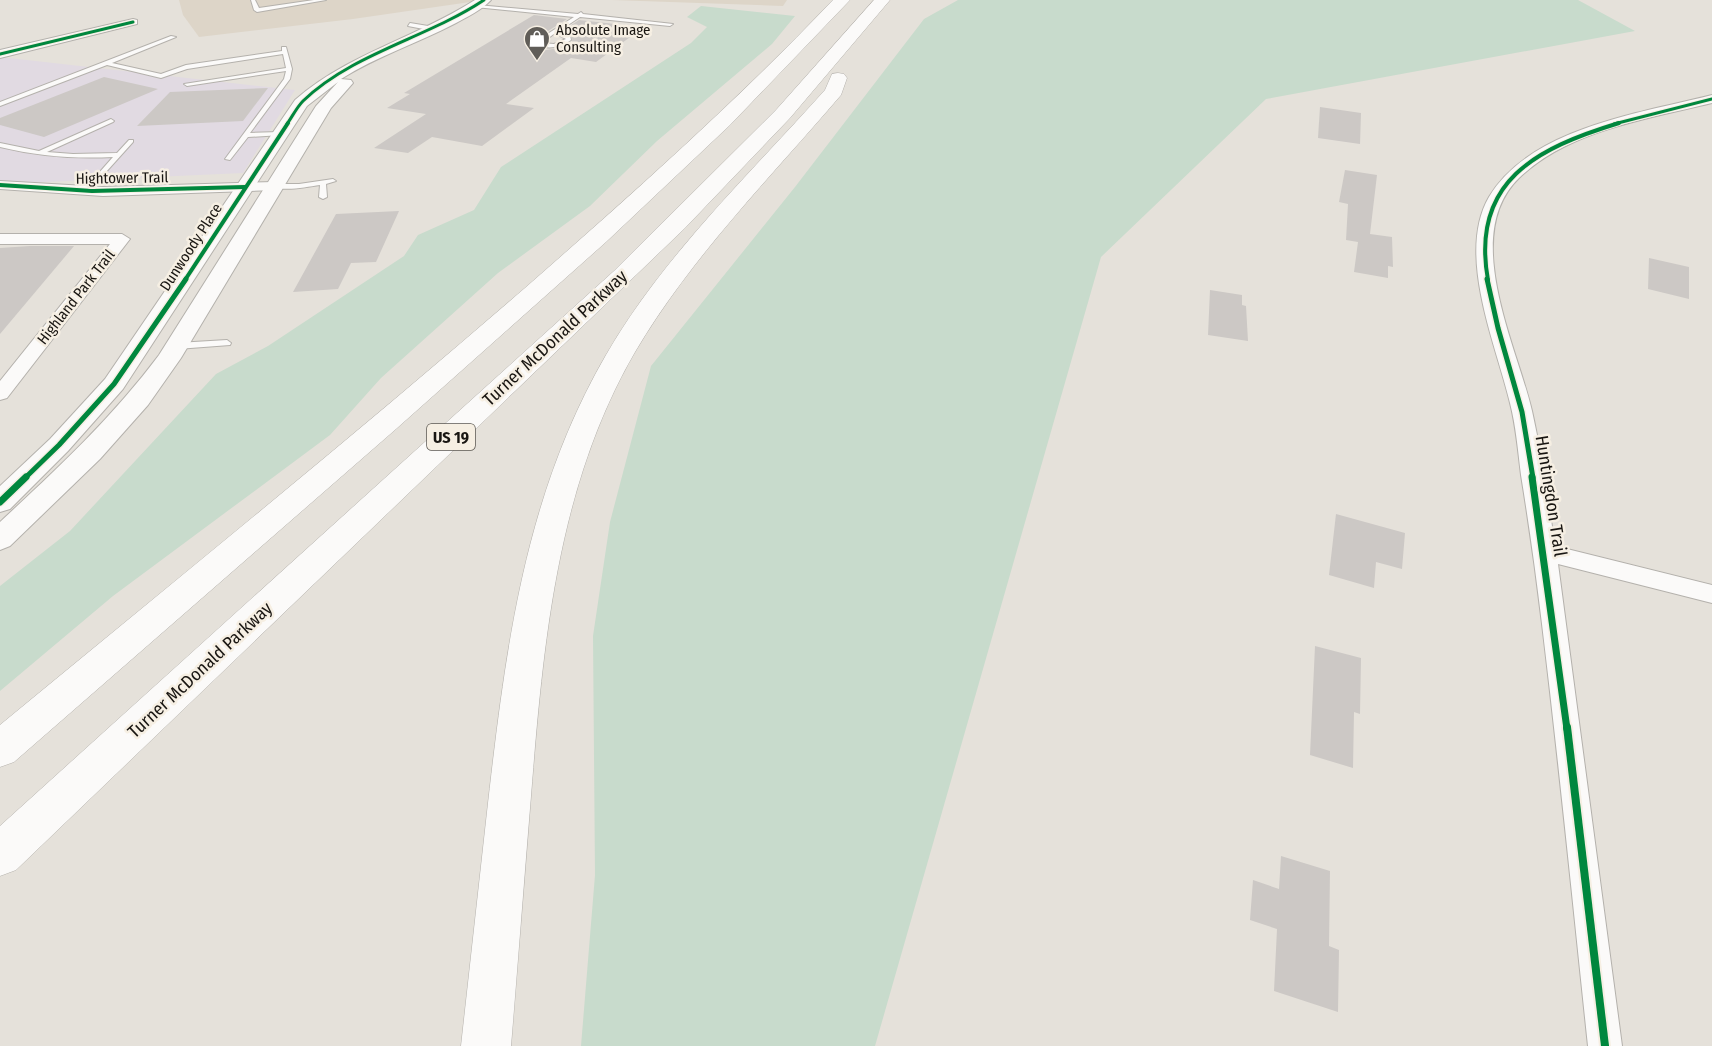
<svg xmlns="http://www.w3.org/2000/svg" width="1712" height="1046" viewBox="0 0 1712 1046" font-family="'Fira Sans Condensed',sans-serif">
<style>
.commercial{fill:#e1dae2}
.built{fill:#ddd5c8}
.green{fill:#c8dbcc}
.building{fill:#ccc8c5}
.lines{fill:none;stroke-linecap:round;stroke-linejoin:round}
.service-casing{stroke:#b4b1ac;stroke-width:2}
.minor-casing{stroke:#b4b1ac;stroke-width:2}
.tertiary-casing{stroke:#b4b1ac;stroke-width:2}
.motorway-casing{stroke:#b4b1ac;stroke-width:1}
.service{fill:#fbfaf9;fill-rule:evenodd}
.minor{fill:#fbfaf9;fill-rule:evenodd}
.tertiary{fill:#fbfaf9;fill-rule:evenodd}
.motorway{fill:#fbfaf9;fill-rule:evenodd}
.cycleway-far4-casing{stroke:#f6efe3;stroke-width:5}
.cycleway-far3-casing{stroke:#f6efe3;stroke-width:6}
.cycleway-far2-casing{stroke:#f6efe3;stroke-width:8}
.cycleway-far1-casing{stroke:#f6efe3;stroke-width:10}
.cycleway-casing{stroke:#f6efe3;stroke-width:12}
.cycleway-far4{stroke:#00873e;stroke-width:3}
.cycleway-far3{stroke:#00873e;stroke-width:4}
.cycleway-far2{stroke:#00873e;stroke-width:5}
.cycleway-far1{stroke:#00873e;stroke-width:7}
.cycleway{stroke:#00873e;stroke-width:8}
.labels{text-anchor:middle;dominant-baseline:central;stroke-width:5;stroke-linejoin:round;paint-order:stroke}
.far-poi-label{font-size:15px;fill:#191612;stroke:#f6efe3;text-anchor:start}
.far-street-label{font-size:15px;fill:#191612;stroke:#f6efe3}
.shield{fill:#f6efe3;stroke:#5b5751;stroke-width:1.5}
.shield-label{font-size:16px;font-weight:bold;fill:#191612}
.street-label{font-size:18px;fill:#191612;stroke:#f6efe3}
</style>
<rect width="100%" height="100%" fill="#e5e1da"/>
<path class="commercial" d="M0 57 295 90 243 173 0 184Z"/>
<g class="built">
<path d="M179 0H484L353 19 199 37 183 15Z"/>
<path d="M612 0H787L783 6Z"/>
</g>
<g class="green">
<path d="M958 0H1578L1635 31 1266 99 1101 257 875 1046H581L595 875 593 636 610 522 651 366 795 187 924 19Z"/>
<path d="M701 6 795 16 772 44 657 141 590 206 498 273 381 378 330 435 113 596 0 691V586L70 531 216 374 268 346 404 256 418 235 474 210 501 167 691 43 707 27 687 17Z"/>
</g>
<g class="building">
<path d="M534 15 567 19 537 38 535 46 546 50 559 48 572 42V35L564 30 579 20 615 24 609 29 637 32 596 62 571 58 506 104 534 108 482 146 432 137 408 153 374 148 426 114 387 108 410 94 404 93Z"/>
<path d="M104 77 158 89 44 137 0 125V118Z"/>
<path d="M268 88 243 121 137 126 170 92Z"/>
<path d="M1320 107 1361 113 1360 144 1318 138Z"/>
<path d="M1345 170 1377 175 1370 234 1392 237 1393 267 1388 266V278L1354 272 1358 242 1346 240 1348 204 1339 202Z"/>
<path d="M399 211 376 262 351 263 338 289 293 292 336 214Z"/>
<path d="M30 246H74L0 334V248Z"/>
<path d="M1649 258 1689 267V299L1648 289Z"/>
<path d="M1210 290 1242 295V305L1246 306 1248 341 1208 335Z"/>
<path d="M1336 514 1405 533 1402 569 1376 562 1374 588 1329 575Z"/>
<path d="M1315 646 1361 658 1360 714 1354 712 1353 768 1310 755Z"/>
<path d="M1281 856 1330 871 1329 946 1339 950 1338 1012 1274 991 1277 929 1250 920 1253 880 1279 889Z"/>
</g>
<g class="lines">
<defs>
<g id="service">
<path d="M251 0H255L259 8 314 0H326L257 12 254 10Z"/>
<path d="M477 5 578 14 581 12 583 14 673 24 670 26 580 17 559 31 570 35 571 40C560 47 550 50 537 45L538 40 574 17 475 7ZM555 33 566 39 554 44 542 43Z"/>
<path d="M410 23 434 27 437 29 434 31 408 26Z"/>
<path d="M171 36 176 37 112 63 161 74 186 65 282 51V47H286L292 69 290 79 250 133 280 132 282 133V135L248 137 230 160 225 159 284 79 286 71 187 86 184 84 286 68 283 54 187 69 161 78 107 65 0 106V102Z"/>
<path d="M111 119 114 121 113 122 47 152 73 154 117 153 129 140H133V142L88 192 83 191 113 157C74 159 37 156 0 147V143L39 151Z"/>
<path d="M333 179 336 181 326 184 327 197 323 199 319 197 320 185C305 187 285 192 272 186L275 184H299Z"/>
<path d="M227 340 231 343 230 345 177 349 173 346 177 343Z"/>
</g>
<g id="minor">
<path d="M133 19 137 20V24L0 58V50Z"/>
<path d="M1712 95V103C1647 119 1569 130 1519 178 1460 235 1517 346 1532 411 1542 455 1548 501 1555 546L1712 585V603L1558 564 1622 1046H1588C1573 905 1559 764 1542 624 1536 574 1529 524 1521 475 1518 451 1516 426 1510 403 1496 344 1456 254 1489 197 1530 128 1641 113 1712 95Z"/>
<path d="M0 181 103 187 275 182 282 186 275 190 103 196 0 189Z"/>
<path d="M0 234H122L130 239 7 398 0 400V381L110 244H0Z"/>
</g>
<path id="tertiary" d="M475 0H491C482 10 467 17 456 23 418 43 377 56 341 79L351 80 353 83 331 108 181 358 148 405 100 459 10 546 0 550V522C58 468 111 419 159 355L316 106 338 82 307 106 123 389 68 451 10 509 0 512V486L50 439 105 379 295 100C349 53 416 38 475 0Z"/>
<g id="motorway">
<path d="M833 0H850L730 125 606 242 396 429 14 762 0 767V725C176 580 353 437 525 288 631 195 736 102 833 0Z"/>
<path d="M874 0H890L790 118 685 228 16 870 0 876V826L614 271 776 110Z"/>
<path d="M838 73 844 74 847 78 841 95C770 178 691 257 635 352 557 486 543 644 531 796 524 879 518 963 511 1046H461C470 965 479 884 488 803 506 646 525 495 606 355 663 256 750 174 825 90L832 74Z"/>
</g>
</defs>
<use href="#service" class="service-casing"/>
<use href="#minor" class="minor-casing"/>
<use href="#tertiary" class="tertiary-casing"/>
<use href="#motorway" class="motorway-casing"/>
<use href="#service" class="service"/>
<use href="#minor" class="minor"/>
<use href="#tertiary" class="tertiary"/>
<use href="#motorway" class="motorway"/>
<defs>
<g id="cycleway-far4">
<path d="M0 54 133 22"/>
<path d="M287 124C292 117 297 107 303 101 353 53 427 38 484 0"/>
<path d="M1614 124 1712 99"/>
</g>
<g id="cycleway-far3">
<path d="M0 185 92 191 245 187"/>
<path d="M185 280 288 123"/>
<path d="M1488 280C1470 181 1537 148 1619 123"/>
</g>
<g id="cycleway-far2">
<path d="M1487 279 1498 328 1522 412 1533 478"/>
<path d="M25 478 59 445 114 384 186 279"/>
</g>
<g id="cycleway-far1">
<path d="M1532 477 1567 729"/>
<path d="M0 502 26 477"/>
</g>
<path id="cycleway" d="M1567 727 1605 1046"/>
</defs>
<use href="#cycleway-far4" class="cycleway-far4-casing"/>
<use href="#cycleway-far3" class="cycleway-far3-casing"/>
<use href="#cycleway-far2" class="cycleway-far2-casing"/>
<use href="#cycleway-far1" class="cycleway-far1-casing"/>
<use href="#cycleway" class="cycleway-casing"/>
<use href="#cycleway-far4" class="cycleway-far4"/>
<use href="#cycleway-far3" class="cycleway-far3"/>
<use href="#cycleway-far2" class="cycleway-far2"/>
<use href="#cycleway-far1" class="cycleway-far1"/>
<use href="#cycleway" class="cycleway"/>
</g>
<defs>
<symbol id="shop-pin" viewBox="-11 -11 22 30"><path d="M0 17L-7.5 6A9.5 9.5 0 1 1 7.5 6Z" fill="#605d58" stroke="#f6efe3"/><path d="M-5-2.5h2.3a2.7 3.5 0 0 1 5.4 0H5L5.5 6h-11ZM-1.5-2.5h3a1.5 2.3 0 0 0-3 0Z" fill="#fff"/></symbol>
</defs>
<g fill-rule="evenodd">
<use href="#shop-pin" x="522" y="24" width="30" height="40"/>
</g>
<g class="labels">
<g class="far-poi-label">
<text x="556" y="30">Absolute Image<tspan x="556" dy="17">Consulting</tspan></text>
</g>
<g class="far-street-label">
<text transform="translate(122 178) rotate(-1)">Hightower Trail</text>
<text transform="translate(191 247) rotate(-57)">Dunwoody Place</text>
<text transform="translate(76 297) rotate(-52)">Highland Park Trail</text>
</g>
<rect class="shield" x="427" y="424" width="48" height="26" rx="4.5"/>
<g class="shield-label">
<text x="451" y="437">US 19</text>
</g>
<g class="street-label">
<text transform="translate(555 338) rotate(-43)">Turner McDonald Parkway</text>
<text transform="translate(1551 496) rotate(81)">Huntingdon Trail</text>
<text transform="translate(200 670) rotate(-43)">Turner McDonald Parkway</text>
</g>
</g>
</svg>
